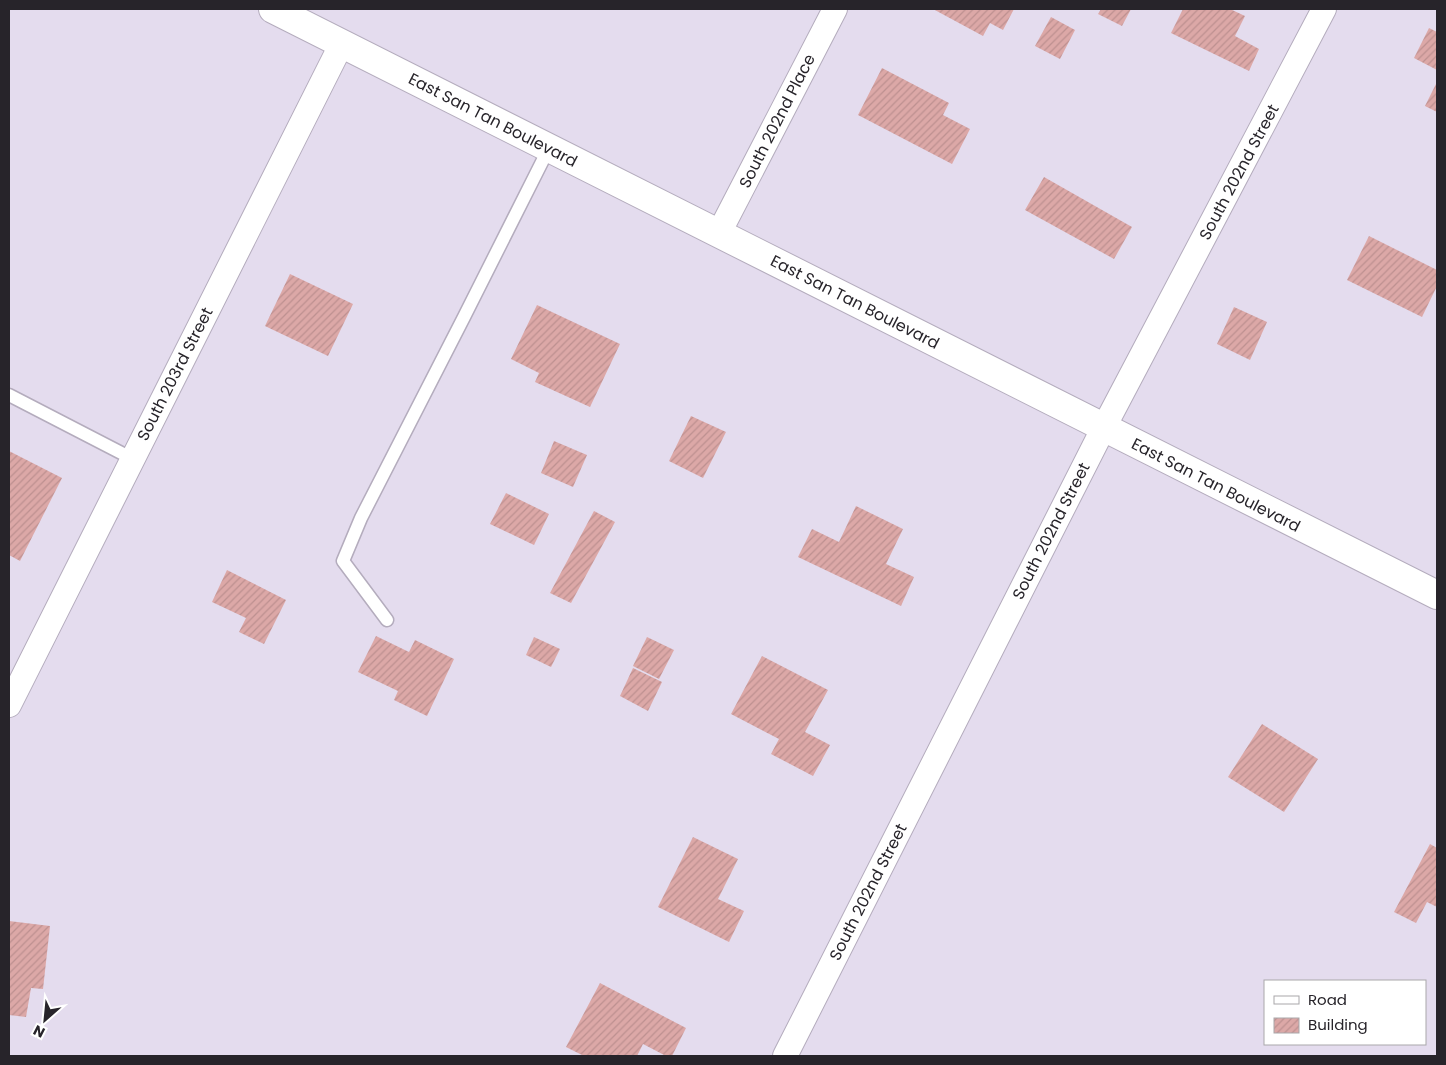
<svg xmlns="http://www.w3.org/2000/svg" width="1446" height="1065" viewBox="0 0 1446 1065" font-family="Poppins,sans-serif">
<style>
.building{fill:url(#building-hatch)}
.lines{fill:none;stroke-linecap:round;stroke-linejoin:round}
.service-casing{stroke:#b4acbd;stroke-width:15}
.minor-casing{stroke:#b4acbd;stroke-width:26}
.tertiary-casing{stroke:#b4acbd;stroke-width:30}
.service{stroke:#fff;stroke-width:12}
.minor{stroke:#fff;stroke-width:24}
.tertiary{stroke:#fff;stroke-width:28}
.labels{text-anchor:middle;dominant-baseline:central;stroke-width:4.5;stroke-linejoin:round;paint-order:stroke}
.street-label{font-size:16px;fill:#27242a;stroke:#fff}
</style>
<defs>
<pattern id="building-hatch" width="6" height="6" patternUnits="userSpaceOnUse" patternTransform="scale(1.25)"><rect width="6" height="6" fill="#dca8a7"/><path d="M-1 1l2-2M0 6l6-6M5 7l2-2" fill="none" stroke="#bd9090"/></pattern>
</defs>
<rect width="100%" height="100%" fill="#e4dcee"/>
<g class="building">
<path d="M933 9H1014L1003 30 990 23 983 36Z"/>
<path d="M1101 9H1131L1122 26 1098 14Z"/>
<path d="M1183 9H1230L1245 16 1235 36 1259 49 1249 71 1171 33Z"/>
<path d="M1051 17 1075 30 1060 59 1035 46Z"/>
<path d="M1429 28 1437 32V70L1414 58Z"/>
<path d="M882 68 949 103 943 115 970 129 952 164 858 115Z"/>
<path d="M1437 82V112L1425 106Z"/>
<path d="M1044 177 1132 227 1114 259 1025 210Z"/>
<path d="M1369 236 1437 270V286L1422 317 1347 280Z"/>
<path d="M290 274 353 304 328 356 265 326Z"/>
<path d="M537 305 620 344 590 407 535 382 539 373 511 359Z"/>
<path d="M1234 307 1267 322 1250 360 1217 344Z"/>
<path d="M691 416 726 432 703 478 669 461Z"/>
<path d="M554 441 587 455 573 487 541 473Z"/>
<path d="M9 451 62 478 20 561 9 555Z"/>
<path d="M506 493 549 514 534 545 490 524Z"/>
<path d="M856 506 903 529 886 564 914 577 901 606 798 557 812 529 839 542Z"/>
<path d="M594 511 615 522 571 603 550 593Z"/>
<path d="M227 570 286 600 264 644 239 632 246 618 212 602Z"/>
<path d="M376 636 409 652 415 640 454 659 427 716 394 700 398 691 358 672Z"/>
<path d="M534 637 560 649 551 667 526 655Z"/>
<path d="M647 637 674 650 659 679 633 666Z"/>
<path d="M762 656 828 690 805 732 830 745 813 776 771 754 779 739 731 714Z"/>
<path d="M633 668 662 682 648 711 620 696Z"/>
<path d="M1262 724 1318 759 1284 812 1228 777Z"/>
<path d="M693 837 738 859 718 899 744 911 729 942 658 907Z"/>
<path d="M1430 844 1437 848V907L1427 902 1416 923 1394 912Z"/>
<path d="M9 921 50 926 43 989 31 988 26 1017 9 1015Z"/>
<path d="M600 983 686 1028 672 1056H666L643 1044 637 1056H584L566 1047Z"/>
</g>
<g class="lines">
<defs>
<g id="service">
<path d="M9 395 133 459"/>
<path d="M387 620 343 561 361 518 464 317 549 148"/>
</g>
<g id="minor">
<path d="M719 233 835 9"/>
<path d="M9 705 342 43"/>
<path d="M785 1056 1103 429 1324 9"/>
</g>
<path id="tertiary" d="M273 9C661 203 1048 401 1437 595"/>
</defs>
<use href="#service" class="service-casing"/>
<use href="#minor" class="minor-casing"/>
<use href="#tertiary" class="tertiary-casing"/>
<use href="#service" class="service"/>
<use href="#minor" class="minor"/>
<use href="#tertiary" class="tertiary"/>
</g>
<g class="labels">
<g class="street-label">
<text transform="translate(493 120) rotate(27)">East San Tan Boulevard</text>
<text transform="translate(777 121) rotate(-63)">South 202nd Place</text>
<text transform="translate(1239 172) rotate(-62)">South 202nd Street</text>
<text transform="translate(855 302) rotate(27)">East San Tan Boulevard</text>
<text transform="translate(175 374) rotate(-63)">South 203rd Street</text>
<text transform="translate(1216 485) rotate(27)">East San Tan Boulevard</text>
<text transform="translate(1051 531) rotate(-63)">South 202nd Street</text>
<text transform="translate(868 892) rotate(-63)">South 202nd Street</text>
</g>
</g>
<rect width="1446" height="1065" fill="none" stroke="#27242a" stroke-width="20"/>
<rect x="1264" y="980" width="162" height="65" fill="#ffffff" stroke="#a9a7aa"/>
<rect x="1274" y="996" width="25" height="8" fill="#ffffff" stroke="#a9a7aa"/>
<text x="1308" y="1005" font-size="15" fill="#27242a">Road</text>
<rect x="1274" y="1018" width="25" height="15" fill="url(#building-hatch)" stroke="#a9a7aa"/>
<text x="1308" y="1030" font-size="15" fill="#27242a">Building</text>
<g transform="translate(45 1020) rotate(207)" stroke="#ffffff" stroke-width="4" paint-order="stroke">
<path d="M0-4L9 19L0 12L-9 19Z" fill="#27242a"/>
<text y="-8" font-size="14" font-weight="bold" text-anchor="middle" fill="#27242a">N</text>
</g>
</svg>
